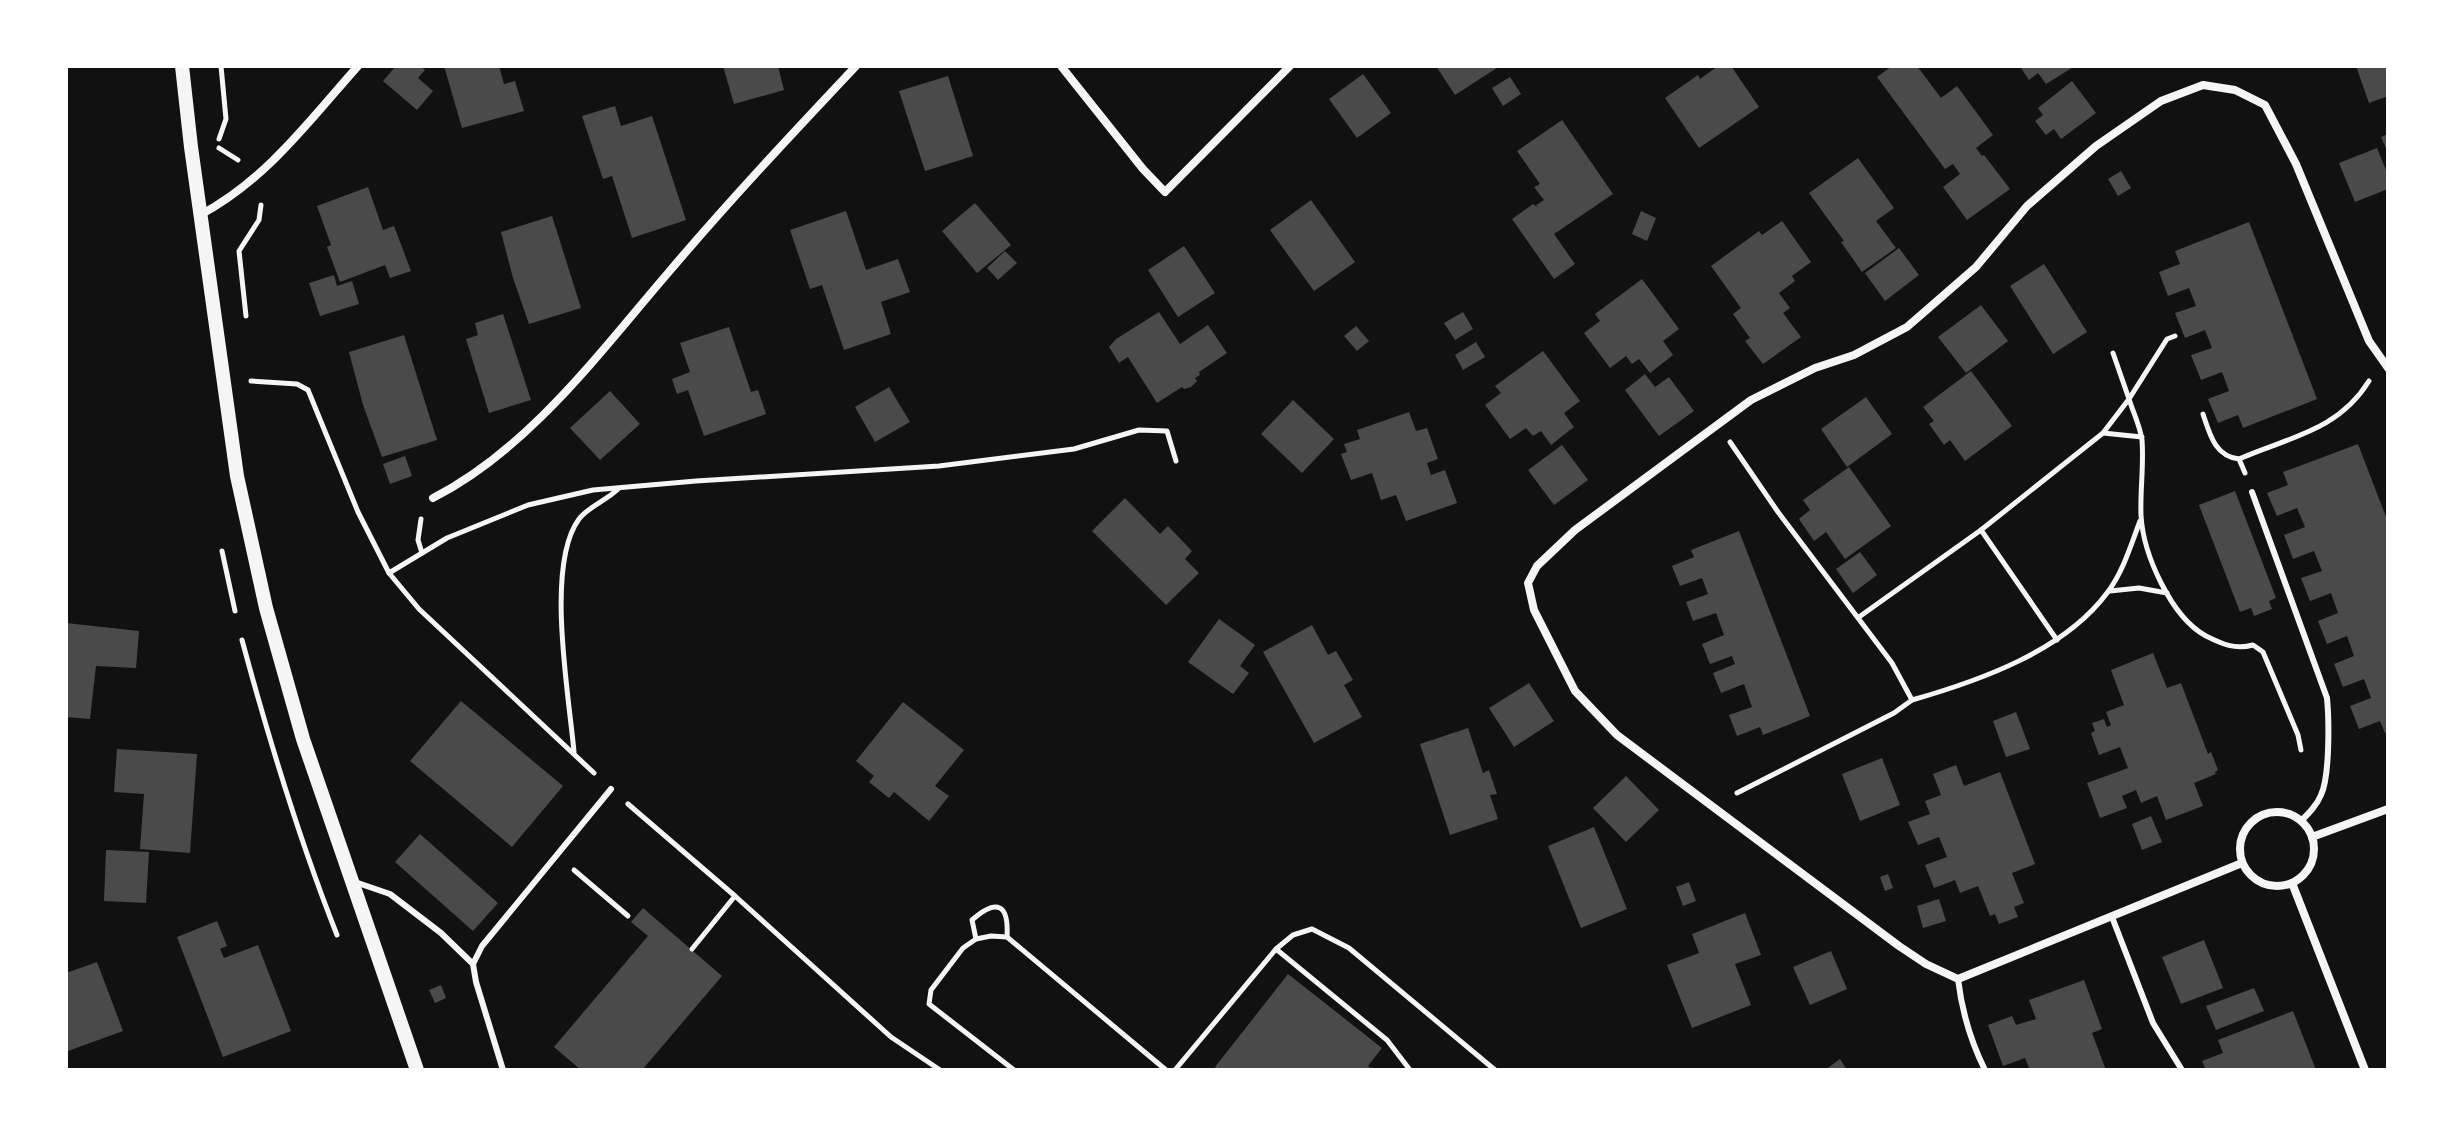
<svg xmlns="http://www.w3.org/2000/svg" width="2454" height="1136" viewBox="0 0 2454 1136" font-family="'IBM Plex Sans',sans-serif">
<style>
.building{fill:#4a4a4a}
.lines{fill:none;stroke-linecap:round;stroke-linejoin:round}
.path{stroke:#f5f5f5;stroke-width:5}
.service{stroke:#f5f5f5;stroke-width:6}
.minor{stroke:#f5f5f5;stroke-width:8}
.tertiary{stroke:#f5f5f5;stroke-width:14}
</style>
<rect width="100%" height="100%" fill="#111"/>
<g class="building">
<path d="M396 66H420L425 70 418 78 433 91 417 110 383 81Z"/>
<path d="M444 66H499L504 84 515 81 524 111 462 128Z"/>
<path d="M723 66H778L784 90 734 104Z"/>
<path d="M1436 66H1500L1455 95Z"/>
<path d="M1718 66H1731L1759 107 1699 148 1665 98 1698 75 1700 79Z"/>
<path d="M1892 66H1917L1941 98 1957 86 1993 135 1976 148 1982 156 1984 155 2010 189 1967 220 1943 187 1960 174 1953 164 1945 169 1877 77Z"/>
<path d="M2024 66H2075L2046 84 2038 73 2029 80 2021 68Z"/>
<path d="M2356 66H2388V96L2369 103Z"/>
<path d="M1363 74 1391 113 1357 138 1329 99Z"/>
<path d="M948 76 973 156 925 171 899 91Z"/>
<path d="M1510 77 1521 94 1503 106 1492 88Z"/>
<path d="M2072 81 2096 113 2061 139 2054 129 2046 135 2035 121 2043 115 2038 108Z"/>
<path d="M615 106 621 126 652 116 686 220 632 238 612 176 603 179 582 116Z"/>
<path d="M1562 120 1613 194 1554 234 1575 264 1554 279 1512 219 1533 204 1539 208 1536 205 1544 200 1534 187 1540 184 1517 151Z"/>
<path d="M2388 134V153L2381 137Z"/>
<path d="M2377 148 2388 175V189L2355 202 2339 163Z"/>
<path d="M1858 158 1894 208 1876 221 1896 248 1862 272 1841 242 1844 241 1809 193Z"/>
<path d="M2121 171 2131 188 2118 196 2108 179Z"/>
<path d="M368 187 383 230 394 226 411 271 390 278 385 265 340 282 327 247 331 245 317 206Z"/>
<path d="M1311 200 1355 262 1314 291 1270 230Z"/>
<path d="M975 203 1011 245 977 273 942 231Z"/>
<path d="M846 211 866 270 898 259 910 292 881 302 891 334 844 350 822 285 810 289 790 230Z"/>
<path d="M1641 211 1656 218 1647 241 1632 234Z"/>
<path d="M552 216 581 308 529 324 513 278 501 232Z"/>
<path d="M1782 221 1811 262 1792 276 1795 281 1779 293 1790 308 1783 313 1801 337 1763 364 1745 341 1750 338 1733 314 1741 308 1711 266 1759 231 1762 235Z"/>
<path d="M2249 222 2317 399 2243 428 2238 415 2218 423 2208 399 2229 391 2222 372 2201 380 2191 355 2212 348 2205 330 2185 338 2175 313 2196 306 2189 288 2168 296 2159 272 2180 264 2175 251Z"/>
<path d="M1184 246 1215 293 1178 317 1148 270Z"/>
<path d="M1899 248 1919 275 1885 301 1865 273Z"/>
<path d="M1005 251 1017 263 998 280 987 268Z"/>
<path d="M2044 264 2087 332 2053 354 2010 286Z"/>
<path d="M334 275 337 286 352 281 359 304 320 316 309 283Z"/>
<path d="M1642 279 1679 329 1663 341 1673 355 1650 373 1639 359 1632 364 1626 356 1610 368 1584 333 1600 321 1595 314Z"/>
<path d="M1981 305 2008 341 1966 373 1938 337Z"/>
<path d="M1159 312 1180 344 1208 325 1227 353 1199 372 1200 375 1195 378 1197 381 1191 387 1184 389 1182 387 1157 403 1128 357 1119 363 1109 347 1116 339Z"/>
<path d="M1463 312 1473 329 1455 340 1444 323Z"/>
<path d="M503 314 531 400 489 413 466 339 478 335 475 323Z"/>
<path d="M1356 326 1369 341 1357 351 1344 336Z"/>
<path d="M729 327 751 392 758 390 766 414 704 436 688 390 677 394 672 379 690 372 680 343Z"/>
<path d="M404 335 437 440 382 457 363 405 349 352Z"/>
<path d="M1476 342 1485 357 1463 370 1455 355Z"/>
<path d="M1543 351 1580 401 1564 413 1574 427 1551 445 1541 431 1533 436 1526 428 1510 439 1485 405 1501 393 1495 386Z"/>
<path d="M1971 371 2012 426 1965 461 1950 440 1944 445 1929 424 1934 421 1923 407Z"/>
<path d="M1645 374 1655 387 1669 377 1694 411 1659 436 1625 390Z"/>
<path d="M889 387 910 422 875 442 855 407Z"/>
<path d="M610 391 640 424 600 460 570 428Z"/>
<path d="M1866 397 1892 434 1847 467 1821 429Z"/>
<path d="M1293 400 1334 439 1302 473 1261 434Z"/>
<path d="M1409 412 1416 431 1427 428 1438 459 1427 463 1431 475 1445 470 1457 503 1406 521 1396 495 1381 500 1372 473 1351 480 1341 454 1347 452 1344 444 1360 439 1357 430Z"/>
<path d="M2358 444 2388 522V732L2385 733 2380 721 2359 729 2350 706 2371 698 2364 679 2343 687 2334 664 2354 656 2347 636 2327 644 2318 621 2338 613 2331 593 2310 601 2301 578 2322 571 2314 551 2293 559 2284 535 2305 527 2297 508 2277 516 2267 493 2288 485 2283 472Z"/>
<path d="M1562 445 1588 480 1554 505 1528 470Z"/>
<path d="M405 456 412 476 390 484 383 464Z"/>
<path d="M1849 467 1891 526 1845 559 1826 532 1814 541 1799 519 1810 510 1803 500Z"/>
<path d="M2235 491 2276 598 2269 601 2272 609 2254 616 2251 608 2240 612 2199 505Z"/>
<path d="M1125 498 1160 534 1168 526 1192 551 1185 559 1199 573 1166 605 1092 531Z"/>
<path d="M1739 531 1810 716 1763 735 1760 727 1737 736 1729 715 1752 707 1744 684 1721 693 1713 673 1735 664 1732 656 1710 664 1702 644 1724 635 1716 613 1693 621 1686 602 1708 594 1702 578 1680 586 1672 566 1694 557 1691 550Z"/>
<path d="M1860 552 1877 575 1853 593 1836 569Z"/>
<path d="M1219 619 1255 645 1240 666 1249 673 1233 694 1188 662Z"/>
<path d="M66 623 139 631 136 668 96 666 90 719 66 717Z"/>
<path d="M1312 625 1328 655 1336 651 1353 680 1344 685 1362 717 1314 743 1263 652Z"/>
<path d="M2153 653 2167 688 2181 683 2208 754 2211 752 2218 770 2215 772 2216 774 2194 783 2203 806 2166 820 2157 796 2141 803 2136 790 2122 796 2127 808 2100 818 2087 783 2128 768 2120 747 2099 755 2091 733 2095 731 2092 723 2104 719 2107 727 2111 725 2106 712 2124 705 2111 670Z"/>
<path d="M1529 683 1554 721 1514 747 1489 708Z"/>
<path d="M461 701 563 786 512 847 410 761Z"/>
<path d="M903 702 964 750 935 786 949 796 929 821 894 792 889 798 869 782 874 776 856 761Z"/>
<path d="M2016 712 2030 749 2006 757 1993 721Z"/>
<path d="M1468 728 1483 773 1489 770 1497 794 1490 795 1498 819 1450 835 1420 744Z"/>
<path d="M117 749 197 754 190 853 140 849 144 794 114 792Z"/>
<path d="M1882 758 1900 805 1860 821 1842 774Z"/>
<path d="M1956 765 1964 786 2000 772 2035 864 2012 873 2024 903 2014 907 2018 917 1999 924 1995 914 1990 916 1978 886 1960 893 1955 880 1934 888 1925 865 1947 857 1939 837 1918 845 1908 822 1930 814 1925 801 1941 795 1933 774Z"/>
<path d="M1626 776 1659 810 1626 842 1593 808Z"/>
<path d="M2151 816 2162 842 2142 850 2132 824Z"/>
<path d="M1594 827 1627 909 1581 928 1548 846Z"/>
<path d="M420 834 498 903 473 931 395 862Z"/>
<path d="M106 850 149 852 146 903 104 901Z"/>
<path d="M1888 874 1893 888 1885 891 1880 877Z"/>
<path d="M1689 882 1696 901 1683 906 1676 887Z"/>
<path d="M1939 899 1946 921 1923 928 1917 906Z"/>
<path d="M643 908 722 976 642 1070H581L554 1047 648 936 631 922Z"/>
<path d="M1745 913 1761 955 1735 964 1751 1005 1692 1028 1667 965 1699 953 1692 934Z"/>
<path d="M217 921 227 946 220 949 224 958 258 945 291 1031 223 1057 177 937Z"/>
<path d="M2204 940 2223 988 2181 1004 2162 957Z"/>
<path d="M1831 951 1847 989 1810 1005 1793 967Z"/>
<path d="M97 962 123 1031 68 1051 66 973Z"/>
<path d="M1288 974 1382 1048 1368 1066 1374 1070H1219L1215 1067Z"/>
<path d="M2084 980 2102 1029 2092 1033 2106 1070H2030L2025 1058 2003 1066 1988 1025 2012 1016 2016 1025 2036 1019 2029 1000Z"/>
<path d="M441 985 446 998 435 1003 429 990Z"/>
<path d="M2254 988 2264 1011 2216 1030 2206 1006Z"/>
<path d="M2293 1011 2316 1070H2206L2202 1061 2223 1053 2218 1040Z"/>
<path d="M1840 1059 1847 1070H1825Z"/>
</g>
<g class="lines">
<g class="path">
<path d="M219 139 226 119 221 66"/>
<path d="M219 148 238 160"/>
<path d="M246 316 239 251 259 220 261 205"/>
<path d="M2175 336 2167 339 2129 399C2133 412 2140 426 2142 440 2144 465 2140 490 2141 515 2143 554 2171 617 2206 636 2222 644 2235 650 2253 645L2263 652 2298 735 2301 750"/>
<path d="M251 381 297 384 308 390 358 512 389 573 419 609 594 773"/>
<path d="M2203 414C2210 435 2215 456 2239 459"/>
<path d="M2103 433 2129 399 2113 353"/>
<path d="M1730 442 1778 512 1892 663 1912 700 1894 713 1737 793"/>
<path d="M2245 473 2239 459C2289 437 2338 431 2369 381"/>
<path d="M421 519 418 540 422 553"/>
<path d="M222 551 235 611"/>
<path d="M389 573 447 538 528 505 593 490 696 481 939 466 1074 449 1139 430 1167 431 1176 461"/>
<path d="M2110 591 2139 588 2167 593"/>
<path d="M1859 617 1981 530"/>
<path d="M242 640C269 740 299 839 337 935"/>
<path d="M2057 640 1981 530 2103 433 2142 437"/>
<path d="M1912 700C1979 681 2064 651 2107 593 2123 572 2131 545 2140 521"/>
<path d="M574 752C569 695 545 565 579 519 588 507 607 500 618 489"/>
<path d="M628 804 735 896 891 1037 940 1070"/>
<path d="M574 870 628 916"/>
<path d="M976 939 972 920C997 898 1009 904 1007 937"/>
<path d="M692 949 735 896"/>
<path d="M1276 949 1293 935 1312 929 1349 948 1495 1070"/>
<path d="M1014 1070 929 1004 931 990 963 948 976 939 991 936 1007 937 1166 1070"/>
<path d="M1175 1070 1276 949 1387 1040 1410 1070"/>
</g>
<g class="service">
<path d="M2252 492 2327 698C2329 719 2330 776 2321 795 2317 805 2309 813 2301 821"/>
<path d="M352 881 390 894 441 933 473 964"/>
<path d="M2112 917 2153 1023 2182 1070"/>
<path d="M1958 979C1962 1012 1970 1040 1985 1070"/>
<path d="M503 1070 476 982 473 964 482 946 611 789"/>
</g>
<g class="minor">
<path d="M1061 66 1143 169 1165 192 1290 66"/>
<path d="M200 215C267 179 308 122 358 66"/>
<path d="M433 498C529 449 599 353 668 273 728 202 792 134 856 66"/>
<circle cx="2277" cy="849" r="37"/>
<path d="M2312 837 2388 809"/>
<path d="M2242 863 1958 979 1926 964 1899 946 1617 735 1575 691 1534 610 1528 583 1537 566 1575 530 1751 400 1815 368 1854 355 1907 327 1976 267 2027 206 2096 146 2161 101 2203 85 2235 90 2265 105 2296 164 2369 341 2388 368"/>
<path d="M2292 883 2365 1070"/>
</g>
<path class="tertiary" d="M182 66 191 147 237 476 266 608 303 739 417 1070"/>
</g>
<rect width="2454" height="1136" fill="none" stroke="#ffffff" stroke-width="136"/>
</svg>
